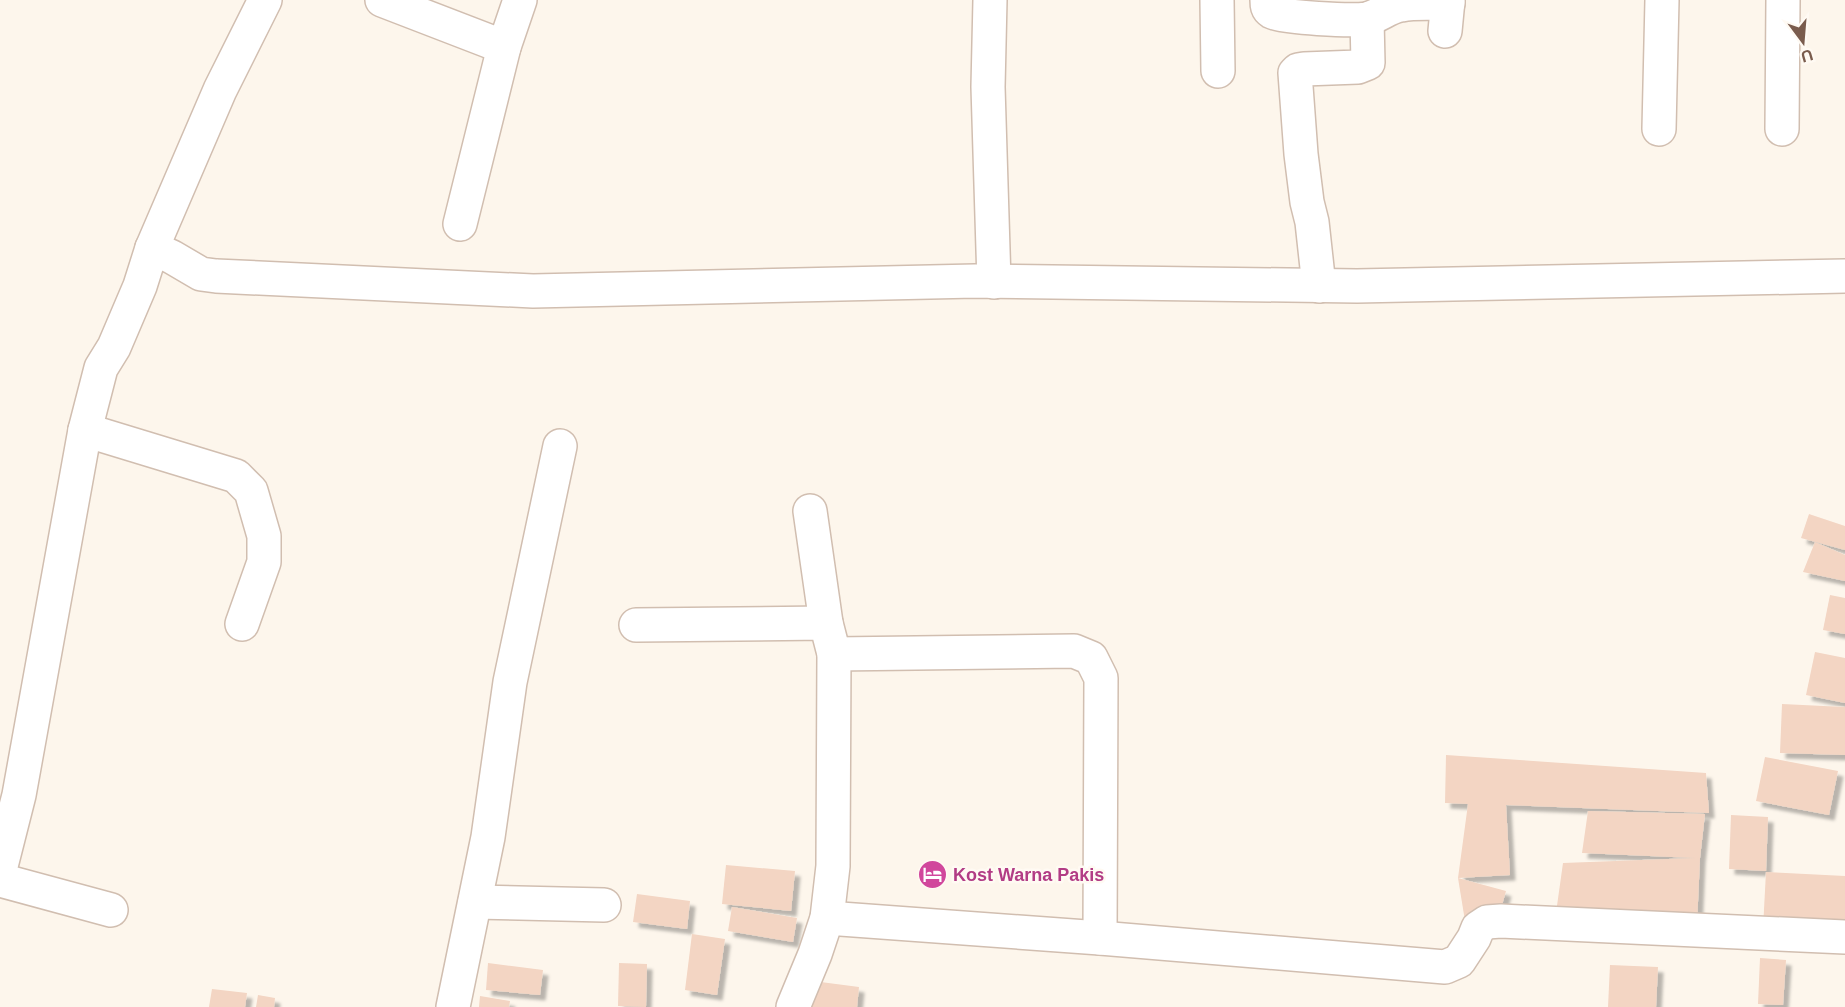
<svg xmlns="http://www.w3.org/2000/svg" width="1845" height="1007" viewBox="0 0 1845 1007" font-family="Helvetica,sans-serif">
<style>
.building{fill:#f3d5c3;filter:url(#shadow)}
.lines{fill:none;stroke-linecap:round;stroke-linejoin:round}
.street-casing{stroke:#d1beb0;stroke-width:36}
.street{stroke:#fff;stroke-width:33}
.labels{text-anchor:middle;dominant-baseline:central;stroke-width:5;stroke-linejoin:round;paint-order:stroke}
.hotel-label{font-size:18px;font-weight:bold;fill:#b23c85;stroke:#fffaf3;text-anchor:start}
</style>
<defs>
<filter id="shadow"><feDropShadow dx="5.5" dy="5.5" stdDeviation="1.5" flood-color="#0004"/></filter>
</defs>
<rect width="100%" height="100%" fill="#fdf6ec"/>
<g class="building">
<path d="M1809 514 1845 526V550L1801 538Z"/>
<path d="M1815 542 1845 555V581L1803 572Z"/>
<path d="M1830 595 1845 598V634L1823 630Z"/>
<path d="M1815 652 1845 658V703L1806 695Z"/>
<path d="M1782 704 1845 707V755L1780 753Z"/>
<path d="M1446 755 1706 773 1709 813 1506 805 1510 875 1458 878 1468 804 1445 803Z"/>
<path d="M1765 757 1838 771 1829 815 1756 801Z"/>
<path d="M1588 811 1705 814 1700 858 1697 924 1555 920 1563 863 1695 858 1582 853Z"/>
<path d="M1731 815 1768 817 1766 871 1729 869Z"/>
<path d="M726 865 795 871 791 911 722 904Z"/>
<path d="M1766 872 1845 876V931L1763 928Z"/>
<path d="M1458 878 1506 891 1498 919 1465 921Z"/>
<path d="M637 894 690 901 687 929 633 922Z"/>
<path d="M732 907 797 918 793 942 728 931Z"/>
<path d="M692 934 725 939 717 995 685 990Z"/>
<path d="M1760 958 1786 960 1783 1005 1758 1004Z"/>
<path d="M488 963 543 970 540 995 486 990Z"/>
<path d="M619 963 647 964 646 1007 618 1006Z"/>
<path d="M1610 965 1658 967 1656 1007H1608Z"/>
<path d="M813 981 859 987 857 1007H809Z"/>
<path d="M212 989 247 993 245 1007H209Z"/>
<path d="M258 995 275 998 274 1007H256Z"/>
<path d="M480 996 510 1001 509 1007H479Z"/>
</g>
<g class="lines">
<defs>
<g id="street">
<path d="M382 0 504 47"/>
<path d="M990 0 988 87 994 282"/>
<path d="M1217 0 1218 71"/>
<path d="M1267 0C1267 5 1267 9 1272 12 1283 18 1352 21 1366 19 1378 17 1388 7 1401 5 1416 2 1433 4 1448 3"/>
<path d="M1445 31 1448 0"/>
<path d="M1659 129 1662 0"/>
<path d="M1782 129 1783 0"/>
<path d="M460 224 504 47 520 0"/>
<path d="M152 248 172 257 201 274 216 276 533 291 975 281 1357 286 1845 276"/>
<path d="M1319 286 1312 222 1307 202 1301 154 1295 73 1298 70 1304 69 1358 67 1368 63 1367 19"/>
<path d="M85 430 236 476 251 491 264 536V562L242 624"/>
<path d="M810 511 826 623"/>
<path d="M636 625 826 623 834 654 833 866 827 918 815 954 793 1007"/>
<path d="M834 654 1074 651 1091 658 1101 678 1100 938"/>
<path d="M0 870 19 795 85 430 101 368 114 347 140 286 152 248 220 90 265 0"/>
<path d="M0 880 111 910"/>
<path d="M475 902 604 905"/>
<path d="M827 918 1100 938 1445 967 1459 961 1474 938 1478 928 1487 922 1501 921 1845 937"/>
<path d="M453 1007 488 837 510 682 560 446"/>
</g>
</defs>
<use href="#street" class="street-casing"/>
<use href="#street" class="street"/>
</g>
<defs>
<symbol id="hotel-disc" viewBox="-11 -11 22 22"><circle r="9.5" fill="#d1479c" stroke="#fffaf3"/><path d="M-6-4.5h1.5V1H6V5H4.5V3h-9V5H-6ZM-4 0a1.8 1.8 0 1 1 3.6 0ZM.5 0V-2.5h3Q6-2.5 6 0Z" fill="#fff"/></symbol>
</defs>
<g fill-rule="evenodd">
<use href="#hotel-disc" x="916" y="858" width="33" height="33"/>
</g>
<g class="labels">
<g class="hotel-label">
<text x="953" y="875">Kost Warna Pakis</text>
</g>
</g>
<g transform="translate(1803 42) rotate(164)" stroke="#fffaf3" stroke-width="4.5" paint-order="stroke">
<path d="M0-4.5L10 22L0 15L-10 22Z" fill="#7a5c4d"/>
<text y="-9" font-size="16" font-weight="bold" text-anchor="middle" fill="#7a5c4d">U</text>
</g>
</svg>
